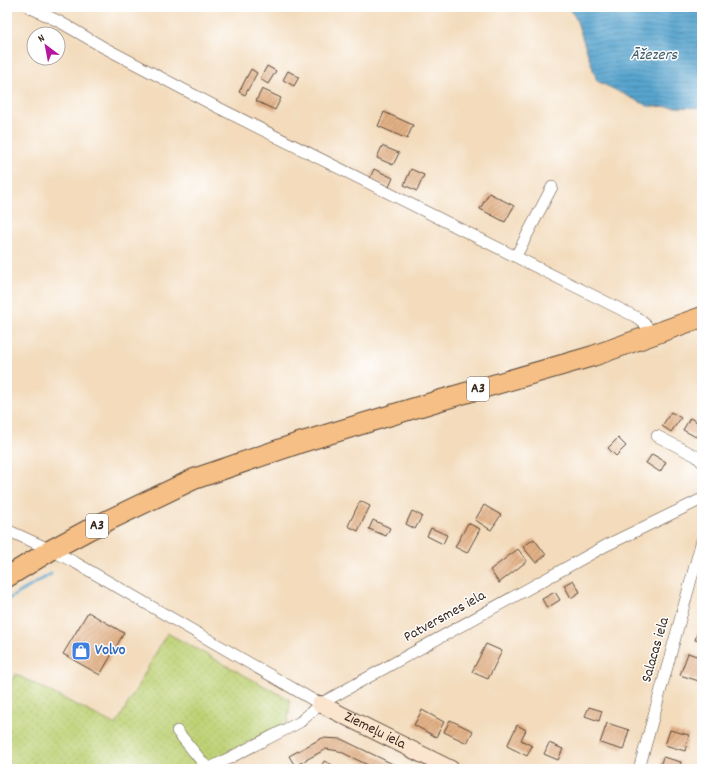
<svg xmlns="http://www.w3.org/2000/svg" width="709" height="776" viewBox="0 0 709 776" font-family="Dekko,sans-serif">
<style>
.grass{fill:url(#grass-dots);stroke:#7c7e4a}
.water{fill:url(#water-rules);stroke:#486776}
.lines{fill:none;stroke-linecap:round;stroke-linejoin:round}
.stream{stroke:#56a4cf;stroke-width:3}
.building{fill:url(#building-hatch)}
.street-casing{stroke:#574536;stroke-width:12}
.secondary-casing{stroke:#574536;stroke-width:18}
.highway-casing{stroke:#574536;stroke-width:22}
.street{stroke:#fff;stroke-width:11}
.secondary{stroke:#fbe5cf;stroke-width:16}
.highway{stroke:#f5bf86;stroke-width:20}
.labels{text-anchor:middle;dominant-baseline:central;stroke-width:3;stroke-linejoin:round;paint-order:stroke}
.shield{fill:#fff;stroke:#766a62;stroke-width:1}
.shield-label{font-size:14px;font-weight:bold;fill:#3b2a1e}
.street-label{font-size:15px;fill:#3b2a1e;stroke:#fff}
.shop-label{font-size:15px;font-weight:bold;fill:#366cbe;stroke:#fff;text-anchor:start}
.water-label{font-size:16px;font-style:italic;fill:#47616e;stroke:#fff}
</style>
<defs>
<pattern id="grass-dots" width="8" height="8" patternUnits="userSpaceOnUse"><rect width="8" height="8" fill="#bed175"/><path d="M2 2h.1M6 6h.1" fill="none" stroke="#a4b465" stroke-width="1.8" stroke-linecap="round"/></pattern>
<pattern id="water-rules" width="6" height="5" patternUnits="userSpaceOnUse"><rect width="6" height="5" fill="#56a4cf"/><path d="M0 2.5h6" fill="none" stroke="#4886a7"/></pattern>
<pattern id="building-hatch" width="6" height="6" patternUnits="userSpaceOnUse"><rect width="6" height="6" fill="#e3b186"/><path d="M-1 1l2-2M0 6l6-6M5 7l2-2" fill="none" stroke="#b9906d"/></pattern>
</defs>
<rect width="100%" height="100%" fill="#fff"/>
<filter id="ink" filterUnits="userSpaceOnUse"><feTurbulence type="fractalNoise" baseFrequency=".025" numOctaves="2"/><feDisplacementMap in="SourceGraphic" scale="8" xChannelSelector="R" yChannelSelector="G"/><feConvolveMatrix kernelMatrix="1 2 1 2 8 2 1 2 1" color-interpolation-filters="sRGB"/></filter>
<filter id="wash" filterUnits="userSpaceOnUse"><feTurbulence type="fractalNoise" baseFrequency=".012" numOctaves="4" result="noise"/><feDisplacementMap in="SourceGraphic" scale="16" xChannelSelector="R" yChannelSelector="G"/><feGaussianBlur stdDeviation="0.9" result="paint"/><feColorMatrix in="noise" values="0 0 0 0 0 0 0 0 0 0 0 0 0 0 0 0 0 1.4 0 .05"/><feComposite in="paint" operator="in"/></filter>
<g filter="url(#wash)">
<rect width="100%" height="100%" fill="#f3dbbc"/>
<path class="grass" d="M167 633 290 700 288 722 195 769H7V690L15 674 116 725Z"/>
<path class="water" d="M569 7H686L702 14V108L648 106 597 81 576 19Z"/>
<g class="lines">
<path class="stream" d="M7 600 51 574"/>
</g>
<g id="blocks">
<g class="building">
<path d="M267 66 276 71 268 84 260 79Z"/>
<path d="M251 69 257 73 245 95 239 92Z"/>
<path d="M288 71 299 77 294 86 283 80Z"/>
<path d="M262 89 281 98 275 110 256 101Z"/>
<path d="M384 112 413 125 407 139 378 126Z"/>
<path d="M382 146 399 153 393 165 377 158Z"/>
<path d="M374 169 393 178 389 187 370 178Z"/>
<path d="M411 169 424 175 417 191 404 185Z"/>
<path d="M489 193 514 206 505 222 480 209Z"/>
<path d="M671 412 681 418 671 432 662 426Z"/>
<path d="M690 418 702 425 696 437 683 430Z"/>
<path d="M618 438 626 446 616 456 608 448Z"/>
<path d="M652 454 666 462 660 472 646 463Z"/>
<path d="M360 501 370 506 358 531 348 526Z"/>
<path d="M484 505 501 515 491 530 475 520Z"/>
<path d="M412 511 422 516 415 529 406 524Z"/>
<path d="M373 520 390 528 386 536 369 529Z"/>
<path d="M468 523 480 529 467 553 455 547Z"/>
<path d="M431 528 447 535 443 544 427 536Z"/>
<path d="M534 539 546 555 536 563 523 547Z"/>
<path d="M518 549 527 561 499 583 490 570Z"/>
<path d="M573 580 580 592 571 598 564 585Z"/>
<path d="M555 592 560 600 547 608 542 599Z"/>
<path d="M88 612 124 633 100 675 63 654Z"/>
<path d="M702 620V642L695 640Z"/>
<path d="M486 644 502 651 488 679 472 672Z"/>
<path d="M688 653 702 658V682L680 675Z"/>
<path d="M589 707 602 711 599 721 585 716Z"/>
<path d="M422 710 444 722 436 737 414 725Z"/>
<path d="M450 720 473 731 467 743 444 732Z"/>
<path d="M607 723 629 730 623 750 600 743Z"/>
<path d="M517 725 526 730 521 740 532 746 527 756 507 746Z"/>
<path d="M670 730 689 735 685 751 665 745Z"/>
<path d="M322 738 341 739 403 769H376L339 751 326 749 295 766 289 756Z"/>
<path d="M549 743 563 749 558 760 544 754Z"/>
<path d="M663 757 681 762 679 769H659Z"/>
<path d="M324 761 341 769H320Z"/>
</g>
</g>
</g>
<g filter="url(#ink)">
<use href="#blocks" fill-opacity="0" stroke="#574536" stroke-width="1"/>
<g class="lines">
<defs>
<g id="street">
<path d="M29 7 60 22 103 47 215 106 636 317 646 325 651 335"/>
<path d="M516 256 552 187"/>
<path d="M657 436 696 456 702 462"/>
<path d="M7 530 51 550 76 563 320 704"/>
<path d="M177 731 208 769 300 722 320 704 607 545 702 499"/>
<path d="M639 769 702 540"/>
</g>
<g id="secondary">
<path id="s1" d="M320 704 451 769"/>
</g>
<path id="highway" d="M7 577 51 550 90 529 194 479 299 443 441 400 593 356 702 317"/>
</defs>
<use href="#street" class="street-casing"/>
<use href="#secondary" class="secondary-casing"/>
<use href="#highway" class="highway-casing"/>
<use href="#street" class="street"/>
<use href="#secondary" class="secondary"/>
<use href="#highway" class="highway"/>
</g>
</g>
<defs>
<symbol id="shop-square" viewBox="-11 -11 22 22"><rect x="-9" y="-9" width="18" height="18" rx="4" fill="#3f7fe0" stroke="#fff"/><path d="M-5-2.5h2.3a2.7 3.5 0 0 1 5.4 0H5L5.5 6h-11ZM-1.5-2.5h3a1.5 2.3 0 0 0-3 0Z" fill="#fff"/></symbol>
</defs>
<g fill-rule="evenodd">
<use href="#shop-square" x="70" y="640" width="22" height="22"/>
</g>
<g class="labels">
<g class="shield">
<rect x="467" y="377" width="22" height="24" rx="3"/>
<rect x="86" y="514" width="22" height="24" rx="3"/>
</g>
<g class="shield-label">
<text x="478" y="389">A3</text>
<text x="97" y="526">A3</text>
</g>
<g class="street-label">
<text transform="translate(445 617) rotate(-29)">Patversmes iela</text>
<text transform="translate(656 650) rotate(-74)">Salacas iela</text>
<text stroke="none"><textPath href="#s1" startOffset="61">Ziemeļu iela</textPath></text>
</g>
<g class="shop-label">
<text x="95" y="651">Volvo</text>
</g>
<g class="water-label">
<text x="654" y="55">Āžezers</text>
</g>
</g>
<rect width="709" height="776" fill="none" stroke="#fff" stroke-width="24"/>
<g transform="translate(46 46) rotate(328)"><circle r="19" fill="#ffffff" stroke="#b1aaa5"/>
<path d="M0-3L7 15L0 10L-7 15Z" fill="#b5179e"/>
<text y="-6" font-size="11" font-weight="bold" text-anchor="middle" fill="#3b2a1e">N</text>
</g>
</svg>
